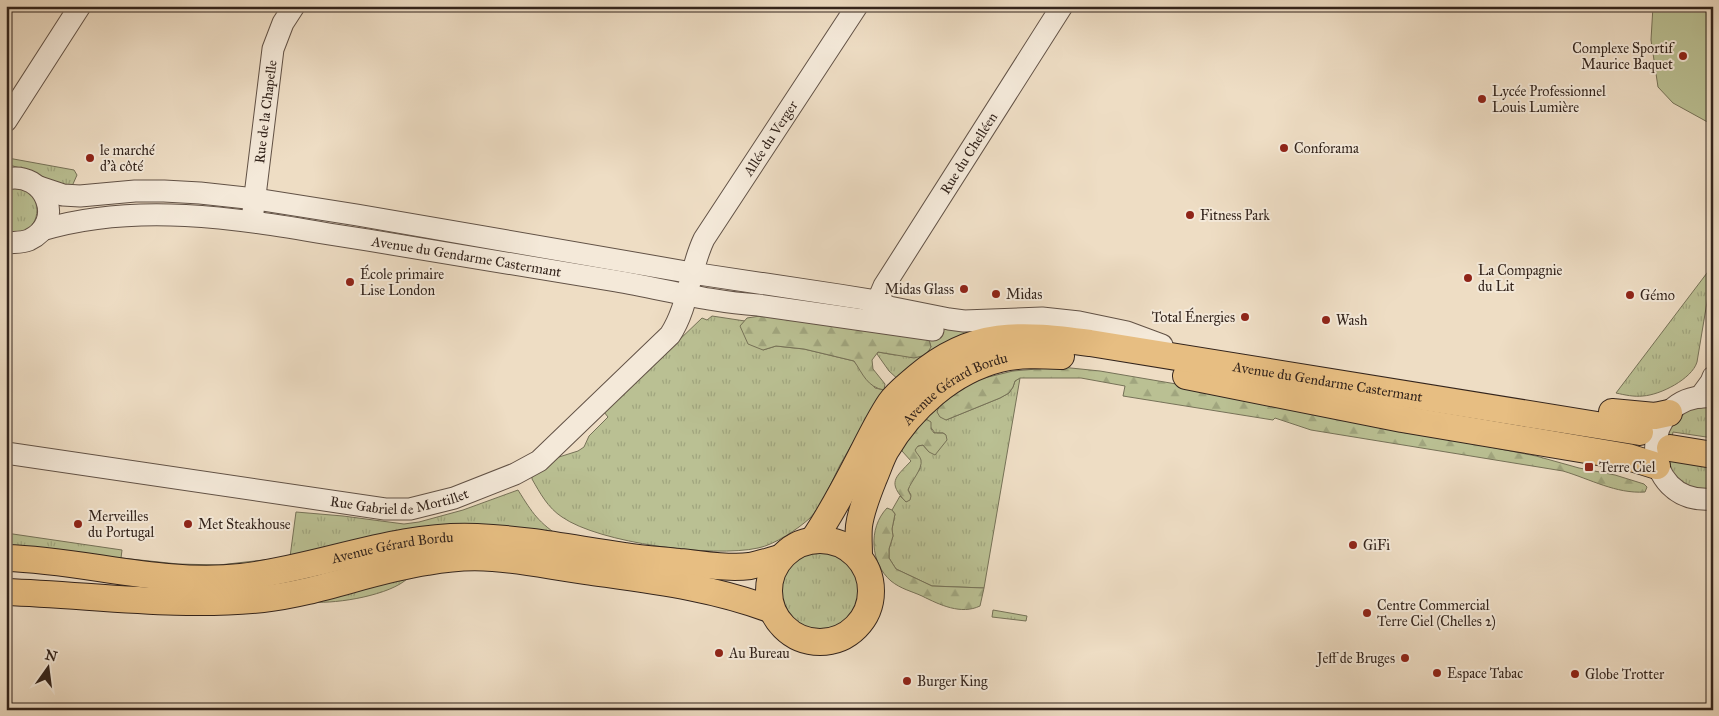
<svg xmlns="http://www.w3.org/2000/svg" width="1719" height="716" viewBox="0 0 1719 716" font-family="'IM FELL Great Primer',serif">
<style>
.grass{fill:url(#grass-tufts);stroke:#767258}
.forest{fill:url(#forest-firs);stroke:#767258}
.pitch{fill:#bac093;stroke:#767258}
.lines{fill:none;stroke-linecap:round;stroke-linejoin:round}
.minor-casing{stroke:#625246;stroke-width:23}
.major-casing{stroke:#33241c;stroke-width:28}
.minor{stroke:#f4e9d9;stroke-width:21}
.major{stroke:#e7be82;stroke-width:26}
.poi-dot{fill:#8f2418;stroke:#f4e9d9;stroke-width:2}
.labels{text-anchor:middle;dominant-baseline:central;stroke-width:4;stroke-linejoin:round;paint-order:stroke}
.poi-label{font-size:14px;fill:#33241c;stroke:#f4e9d9;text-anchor:start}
.street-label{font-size:14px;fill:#33241c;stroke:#f4e9d9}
</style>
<defs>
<pattern id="grass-tufts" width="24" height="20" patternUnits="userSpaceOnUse" patternTransform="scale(1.25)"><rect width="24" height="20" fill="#bac093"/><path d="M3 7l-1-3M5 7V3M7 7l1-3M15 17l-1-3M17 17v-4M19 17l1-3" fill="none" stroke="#a0a57e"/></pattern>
<pattern id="forest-firs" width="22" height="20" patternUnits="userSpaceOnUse" patternTransform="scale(1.25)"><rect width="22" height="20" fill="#bac093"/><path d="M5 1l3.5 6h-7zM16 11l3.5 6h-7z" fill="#a0a57e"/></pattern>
</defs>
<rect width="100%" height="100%" fill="#eeddc4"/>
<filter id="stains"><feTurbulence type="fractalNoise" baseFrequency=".004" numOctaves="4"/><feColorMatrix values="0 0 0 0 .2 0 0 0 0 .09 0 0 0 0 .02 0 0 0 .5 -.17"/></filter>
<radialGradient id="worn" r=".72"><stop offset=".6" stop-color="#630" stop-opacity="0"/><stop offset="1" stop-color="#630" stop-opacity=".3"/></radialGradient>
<g class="grass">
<path d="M8 158 74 170 77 175 73 184 68 189 27 170 6 164V159Z"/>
<path d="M6 188C11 188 18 187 22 188 42 195 42 225 22 232 18 234 11 233 6 234Z"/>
<path d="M1710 269 1712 272 1697 362C1692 379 1660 395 1643 396 1634 397 1625 395 1616 393Z"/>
<path d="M712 316 745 321 741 326 763 350 776 346 804 349 854 361 875 388 884 390C870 415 854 440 840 465 833 479 821 507 810 518 798 529 774 545 758 548 713 558 599 543 562 517 548 508 540 493 532 479V474L559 457 578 451 584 447 589 436 608 417 604 412 702 318 707 320Z"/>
<path d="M943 323 996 324 901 382 889 371 877 354 878 352 895 355 931 347 929 340 937 338Z"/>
<path d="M1020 378 984 588 932 586 896 569 889 558V549L893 536 892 529 895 514 892 510 900 496 906 502 911 495 908 490 911 481 920 469 919 457 914 450 918 446 923 445 929 452 946 435 943 433H935L923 417 946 394V420L1000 398 1009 393 1013 387 1015 381Z"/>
<path d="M1713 406V438L1673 432 1669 453 1713 461V491L1689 488 1668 470 1666 431 1685 410Z"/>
<path d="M518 490C533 514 538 522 562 538L258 571 6 554V533L122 550 121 558 178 564 219 565 290 557 296 512 343 516 404 524 419 522 463 510Z"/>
<circle cx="821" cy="591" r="42"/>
<path d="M408 578C391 595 337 604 313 602Z"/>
<path d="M993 610 1027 616 1026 621 992 617Z"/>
</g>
<g class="forest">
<path d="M760 316H771L929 340 931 347 926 355 914 358 878 352 872 360 873 369 885 384 884 390C867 387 863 374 854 361L804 349 776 346 763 350 748 344 740 326 747 318Z"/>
<path d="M1061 367 1100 371 1229 393 1322 414 1536 456 1579 468 1615 475 1644 484 1647 487 1645 492C1616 494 1590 479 1563 471L1311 430 1275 418 1273 420 1123 396 1125 386 1081 378H1020L1015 381 1013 387 1009 393 1000 398 946 420 940 417 937 412 939 406 950 395 976 380 1013 371Z"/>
<path d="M923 417 931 422V429L934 433H943L946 435 947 440 935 455 929 452 923 445 918 446 915 450C916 453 920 456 921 460 923 469 911 481 908 490L911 496 910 500 906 502C887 482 895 478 911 461L902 451V447Z"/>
<path d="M887 508 892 510 895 514 892 529 893 536 889 549V558L896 569 932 586 984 588 980 606C961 615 940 605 922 596 911 591 901 589 891 581 870 563 868 528 887 508Z"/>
</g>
<path class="pitch" d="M1653 6H1713V125L1673 103 1658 87 1651 40Z"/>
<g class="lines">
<defs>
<g id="minor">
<path d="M6 121 80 6"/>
<path d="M6 179C46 170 66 223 29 240 22 243 14 242 6 243"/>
<path d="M39 187 63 195 80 196 135 191H164L200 193 256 199 357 215 692 273 839 295 877 301 889 307 949 319 964 321 1042 318 1079 322 1127 332 1162 345"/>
<path id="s1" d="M253 212 273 49 283 23 294 6"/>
<path id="s2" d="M42 230C136 202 235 218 329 234 425 249 521 265 616 281 663 289 710 302 758 305L933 330"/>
<path id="s3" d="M872 314 884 286 1062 6"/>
<path d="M1700 397 1711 382 1713 377"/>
<path d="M1713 397C1637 390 1636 506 1713 499"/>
<path id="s4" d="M6 453 385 509H410L454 498 515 474 539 461 670 335C689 306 689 270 704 239L857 6"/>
</g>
<g id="major">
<path d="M1186 376 1402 419 1628 457 1657 466"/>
<path d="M1612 412 1655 416 1669 413"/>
<path d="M1670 448 1713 455"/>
<circle cx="820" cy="591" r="51"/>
<path id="s5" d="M813 540C833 511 848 481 864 450 872 434 880 418 890 403 897 393 908 385 917 377 973 329 1021 334 1090 343L1640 432"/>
<path id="s6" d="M859 556C859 546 858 536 859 526 861 510 868 493 874 478 878 469 881 459 886 450 911 408 952 371 1000 359 1019 354 1041 355 1061 356"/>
<path id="s7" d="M6 558C84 560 162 586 241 577 319 568 397 533 477 537 527 539 575 549 625 556 643 559 661 560 679 562 703 564 727 569 750 566 760 564 770 561 780 558"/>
<path d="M6 592C92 595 178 608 263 599 319 593 372 570 427 562 448 558 471 556 493 558 524 560 555 567 586 571 649 580 712 587 772 610"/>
</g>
</defs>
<use href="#minor" class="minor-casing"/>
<use href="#major" class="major-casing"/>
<use href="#minor" class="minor"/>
<use href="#major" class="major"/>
</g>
<g class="poi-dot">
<circle cx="1683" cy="56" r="5"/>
<circle cx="1482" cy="99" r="5"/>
<circle cx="1284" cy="148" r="5"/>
<circle cx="90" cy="158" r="5"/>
<circle cx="1190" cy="215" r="5"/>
<circle cx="1468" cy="278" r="5"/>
<circle cx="350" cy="282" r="5"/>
<circle cx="964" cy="289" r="5"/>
<circle cx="996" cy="294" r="5"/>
<circle cx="1630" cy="295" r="5"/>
<circle cx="1245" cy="317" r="5"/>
<circle cx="1326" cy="320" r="5"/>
<rect x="1584" y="462" width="10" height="10" rx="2.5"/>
<circle cx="78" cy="524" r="5"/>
<circle cx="188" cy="524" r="5"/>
<circle cx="1353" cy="545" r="5"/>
<circle cx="1367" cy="613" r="5"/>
<circle cx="719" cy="653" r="5"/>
<circle cx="1405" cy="658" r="5"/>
<circle cx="1437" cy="673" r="5"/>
<circle cx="1575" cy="674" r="5"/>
<circle cx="907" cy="681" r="5"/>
</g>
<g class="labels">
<g class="poi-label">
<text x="1673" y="48" text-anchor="end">Complexe Sportif<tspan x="1673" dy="16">Maurice Baquet</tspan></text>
<text x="1492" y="91">Lycée Professionnel<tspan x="1492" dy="16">Louis Lumière</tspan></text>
<text x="1294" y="148">Conforama</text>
<text x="100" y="150">le marché<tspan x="100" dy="16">d'à côté</tspan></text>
<text x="1200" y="215">Fitness Park</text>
<text x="1478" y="270">La Compagnie<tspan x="1478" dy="16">du Lit</tspan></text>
<text x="360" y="274">École primaire<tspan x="360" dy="16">Lise London</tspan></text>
<text x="954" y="289" text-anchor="end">Midas Glass</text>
<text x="1006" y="294">Midas</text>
<text x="1640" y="295">Gémo</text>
<text x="1235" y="317" text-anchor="end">Total Énergies</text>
<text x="1336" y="320">Wash</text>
<text x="1599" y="467">Terre Ciel</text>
<text x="88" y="516">Merveilles<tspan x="88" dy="16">du Portugal</tspan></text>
<text x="198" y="524">Met Steakhouse</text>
<text x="1363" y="545">GiFi</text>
<text x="1377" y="605">Centre Commercial<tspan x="1377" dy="16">Terre Ciel (Chelles 2)</tspan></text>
<text x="729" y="653">Au Bureau</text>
<text x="1395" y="658" text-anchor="end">Jeff de Bruges</text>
<text x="1447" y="673">Espace Tabac</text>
<text x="1585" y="674">Globe Trotter</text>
<text x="917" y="681">Burger King</text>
</g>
<g class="street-label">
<text stroke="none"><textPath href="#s1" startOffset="101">Rue de la Chapelle</textPath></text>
<text stroke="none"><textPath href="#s4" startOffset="951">Allée du Verger</textPath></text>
<text stroke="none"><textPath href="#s3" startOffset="188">Rue du Chelléen</textPath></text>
<text stroke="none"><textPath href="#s2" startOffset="429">Avenue du Gendarme Castermant</textPath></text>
<text stroke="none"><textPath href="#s5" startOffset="619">Avenue du Gendarme Castermant</textPath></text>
<text stroke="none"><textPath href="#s6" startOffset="206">Avenue Gérard Bordu</textPath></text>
<text stroke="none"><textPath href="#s4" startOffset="398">Rue Gabriel de Mortillet</textPath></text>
<text stroke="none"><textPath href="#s7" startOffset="391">Avenue Gérard Bordu</textPath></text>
</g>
</g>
<rect width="1719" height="716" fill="none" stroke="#eeddc4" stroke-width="25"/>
<rect x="8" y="8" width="1704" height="701" fill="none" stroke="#33241c" stroke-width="2.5"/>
<rect x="12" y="12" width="1694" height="691" fill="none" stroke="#33241c"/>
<g transform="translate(48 668) rotate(14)" stroke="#f4e9d9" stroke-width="4" paint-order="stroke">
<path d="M0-4L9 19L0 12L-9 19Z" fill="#33241c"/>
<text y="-8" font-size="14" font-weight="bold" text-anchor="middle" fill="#33241c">N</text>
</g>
<rect width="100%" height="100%" filter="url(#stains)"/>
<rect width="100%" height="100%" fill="url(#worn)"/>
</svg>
